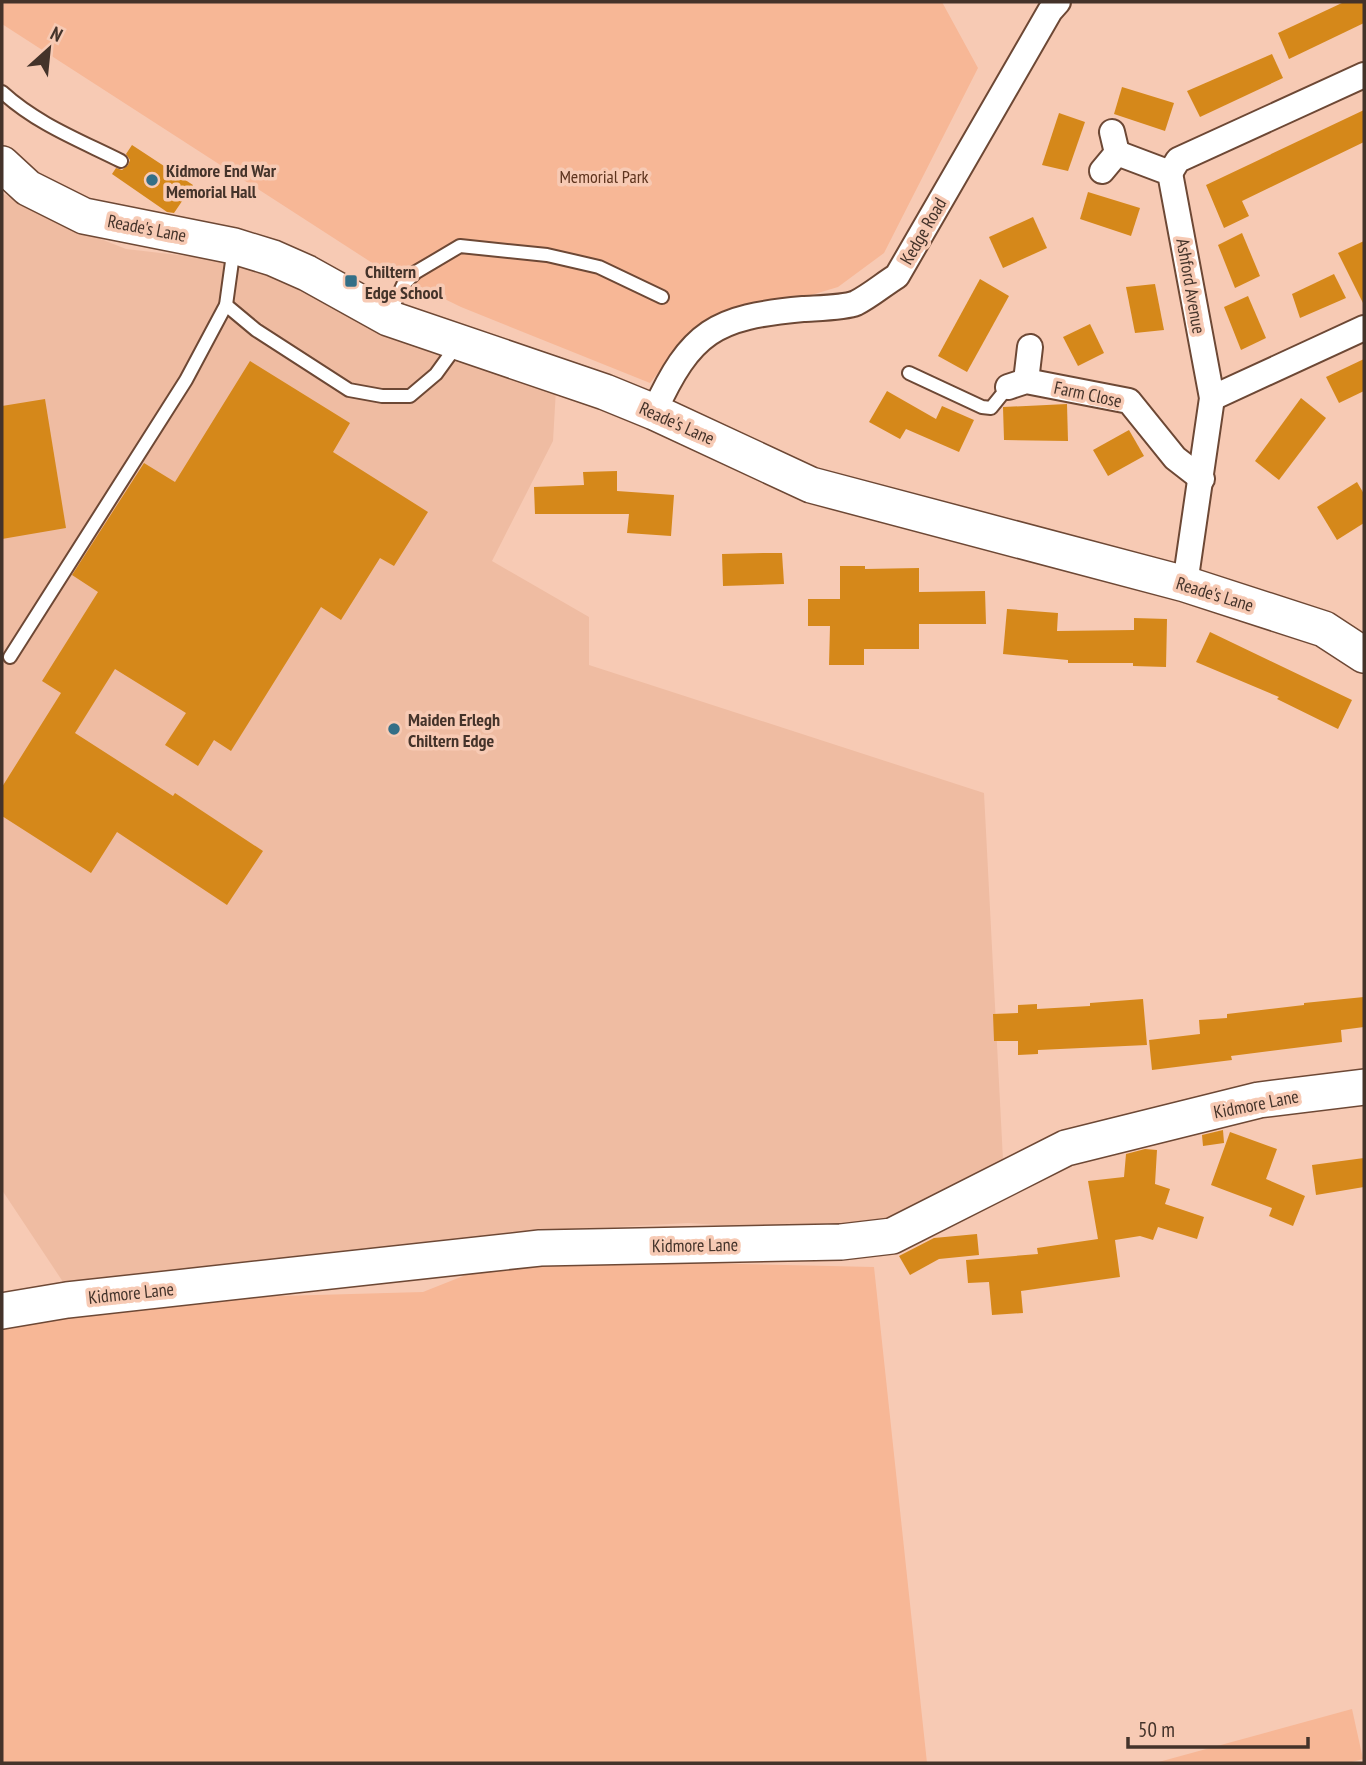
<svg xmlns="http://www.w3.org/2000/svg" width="1366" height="1765" viewBox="0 0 1366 1765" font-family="'PT Sans Narrow',sans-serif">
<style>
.built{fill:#efbca2}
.green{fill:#f7b796}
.building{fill:#d5881a}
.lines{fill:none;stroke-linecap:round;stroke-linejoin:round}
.lane-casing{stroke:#6d4835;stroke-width:16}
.street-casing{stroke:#6d4835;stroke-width:28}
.secondary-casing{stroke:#6d4835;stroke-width:38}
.lane{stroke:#fff;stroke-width:12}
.street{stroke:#fff;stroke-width:24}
.secondary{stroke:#fff;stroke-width:35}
.poi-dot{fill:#346f87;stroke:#f7cab4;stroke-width:2.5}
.labels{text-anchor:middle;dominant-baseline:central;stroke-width:7;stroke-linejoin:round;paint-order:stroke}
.poi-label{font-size:18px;font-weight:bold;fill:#44332a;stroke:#f7cab4;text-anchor:start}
.park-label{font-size:18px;fill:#5d331d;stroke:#f7cab4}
.street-label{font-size:18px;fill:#44332a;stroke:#f7cab4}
</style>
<rect width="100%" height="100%" fill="#f7cab4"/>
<path class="built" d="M2 193 63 224 126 249 247 263 556 389 553 441 492 561 589 617V665L984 793 1003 1160 941 1197 866 1235 688 1223 502 1233 397 1269 71 1294 2 1190Z"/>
<g class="green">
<path d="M2 2H942L978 68 884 253 838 287 691 331 650 383 461 307 377 266 2 24Z"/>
<path d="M506 1259 874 1267 927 1763H2V1329L178 1299 423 1292Z"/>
<path d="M1352 1709 1363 1759 1348 1763H1155Z"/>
</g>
<g class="building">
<path d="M1344 2H1364V23L1289 59 1278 33Z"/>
<path d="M1272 54 1283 78 1200 117 1187 91Z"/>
<path d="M1122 87 1174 103 1165 131 1114 114Z"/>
<path d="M1364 110V142L1242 201 1249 216 1224 228 1206 185Z"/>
<path d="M1059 113 1085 122 1068 171 1042 165Z"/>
<path d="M132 145 193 185 174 213 167 212 112 174 116 168 122 170 128 165 130 160 126 154Z"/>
<path d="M1088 192 1140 208 1131 236 1080 219Z"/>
<path d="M1033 217 1047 248 1003 268 989 237Z"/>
<path d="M1242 233 1260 276 1235 288 1218 245Z"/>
<path d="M1364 241V305L1338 253Z"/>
<path d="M1334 274 1346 298 1300 318 1292 294Z"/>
<path d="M980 279 1009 296 967 372 938 356Z"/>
<path d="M1155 284 1164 330 1135 333 1126 287Z"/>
<path d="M1248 296 1266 338 1241 350 1224 307Z"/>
<path d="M1090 324 1104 353 1078 366 1063 337Z"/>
<path d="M1364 359V391L1339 403 1326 377Z"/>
<path d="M250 361 350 423 333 452 428 512 394 566 380 558 341 620 321 607 231 751 214 740 198 766 165 745 186 713 115 669 75 733 173 796 175 793 263 851 227 905 117 832 91 873 2 816V787L61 693 42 681 98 592 72 575 144 463 175 482Z"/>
<path d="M887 391 936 419 942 406 974 420 959 452 906 429 900 439 869 422Z"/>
<path d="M1301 398 1326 418 1279 480 1255 461Z"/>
<path d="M45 399 66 528 2 539V406Z"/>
<path d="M1067 404 1068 441 1004 440 1003 407Z"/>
<path d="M1129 430 1144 456 1108 476 1093 450Z"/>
<path d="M617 471V491L674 495 671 536 627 533 629 514H535L534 487 584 485 583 472Z"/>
<path d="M1357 482 1364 494V523L1337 540 1317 507Z"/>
<path d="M763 553H782L784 584 723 586 722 554Z"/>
<path d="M840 566H865V569L919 568V592L985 591 986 624H919V649H864V665H829L830 626H808V599H840Z"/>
<path d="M1007 609 1058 613 1057 631 1134 630V618L1167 619 1166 667 1133 666V663H1068V660L1003 654Z"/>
<path d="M1210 632 1352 700 1338 729 1277 699 1279 697 1196 662Z"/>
<path d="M1364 997V1027L1341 1030 1342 1042 1231 1056 1232 1060 1152 1070 1149 1040 1200 1034 1199 1020 1227 1018V1014L1304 1005V1003Z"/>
<path d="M1143 999 1147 1045 1038 1050V1054L1018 1055V1041H994L993 1014 1018 1013V1005L1037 1004V1009L1090 1006V1003Z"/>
<path d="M1223 1130 1224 1143 1203 1146 1202 1135Z"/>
<path d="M1230 1132 1277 1149 1266 1179 1305 1196 1293 1226 1269 1216 1272 1208 1211 1185Z"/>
<path d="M1145 1149 1157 1150 1155 1184 1170 1189 1165 1204 1204 1217 1197 1239 1158 1227 1153 1240 1140 1236 1115 1240 1120 1277 1021 1291 1023 1313 992 1315 989 1282 968 1283 966 1260 1038 1254 1037 1248 1098 1239 1088 1181 1124 1177 1126 1154Z"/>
<path d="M1364 1158V1187L1316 1195 1312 1165Z"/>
<path d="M977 1234 979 1255 939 1259 910 1275 899 1256 934 1238Z"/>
</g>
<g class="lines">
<defs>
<g id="lane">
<path d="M2 92C37 124 79 140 121 161"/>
<path d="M226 305 256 330 349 390 382 396H410L436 374 457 345"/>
<path d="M388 317 403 285 416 272 460 246 547 255 599 267 662 297"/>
<path d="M909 373 982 407 991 408 1008 387"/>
<path d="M10 657 186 380 226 305 234 247"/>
</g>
<g id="street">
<path d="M1117 153 1170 173 1212 398 1185 584"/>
<path d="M1102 171 1117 153 1112 132"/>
<path d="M1170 173 1178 160 1364 75"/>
<path d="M1026 381 1030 347"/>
<path d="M1008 387 1026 381 1129 401 1175 458 1202 479"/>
<path d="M1212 398 1364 328"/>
<path d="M654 412C691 331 715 317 803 309 817 308 844 308 856 303 870 296 884 284 897 276L1050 11 1058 2"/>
</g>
<g id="secondary">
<path d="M2 164 28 188 84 216 234 246 273 258 307 273 388 318 605 392 654 412 811 485 1185 584 1324 629 1364 655"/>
<path d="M2 1311 67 1300 540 1248 841 1242 892 1236 1066 1148 1259 1100 1364 1087"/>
</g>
</defs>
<use href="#lane" class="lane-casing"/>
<use href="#street" class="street-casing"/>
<use href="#secondary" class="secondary-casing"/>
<use href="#lane" class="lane"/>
<use href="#street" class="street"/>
<use href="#secondary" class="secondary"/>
</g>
<g class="poi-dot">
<circle cx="152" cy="180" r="7"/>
<rect x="344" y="274" width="14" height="14" rx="3.5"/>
<circle cx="394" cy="729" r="7"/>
</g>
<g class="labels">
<g class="poi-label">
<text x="166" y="170">Kidmore End War<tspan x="166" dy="21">Memorial Hall</tspan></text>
<text x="365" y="271">Chiltern<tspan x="365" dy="21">Edge School</tspan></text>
<text x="408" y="719">Maiden Erlegh<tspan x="408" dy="21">Chiltern Edge</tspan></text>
</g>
<g class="park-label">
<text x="604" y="176">Memorial Park</text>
</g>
<g class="street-label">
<text transform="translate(147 228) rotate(11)">Reade's Lane</text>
<text transform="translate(923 231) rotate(-60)">Kedge Road</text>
<text transform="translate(1191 286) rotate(80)">Ashford Avenue</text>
<text transform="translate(1088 394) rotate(12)">Farm Close</text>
<text transform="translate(677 423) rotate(24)">Reade's Lane</text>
<text transform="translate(1215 594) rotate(17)">Reade's Lane</text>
<text transform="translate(1256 1104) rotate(-11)">Kidmore Lane</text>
<text transform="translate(695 1245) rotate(-1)">Kidmore Lane</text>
<text transform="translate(131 1293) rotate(-6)">Kidmore Lane</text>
</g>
</g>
<rect width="1366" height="1765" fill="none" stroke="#44332a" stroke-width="7"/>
<g transform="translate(49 49) rotate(27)" stroke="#f7cab4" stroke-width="5" paint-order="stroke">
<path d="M0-5L12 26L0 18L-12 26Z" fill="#44332a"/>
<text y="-10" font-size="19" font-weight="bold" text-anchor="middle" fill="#44332a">N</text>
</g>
<path d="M1128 1737v10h180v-10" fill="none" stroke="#44332a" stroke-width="3.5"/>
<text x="1138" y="1737" font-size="21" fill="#44332a" stroke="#f7cab4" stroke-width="5" paint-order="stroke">50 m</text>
</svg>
